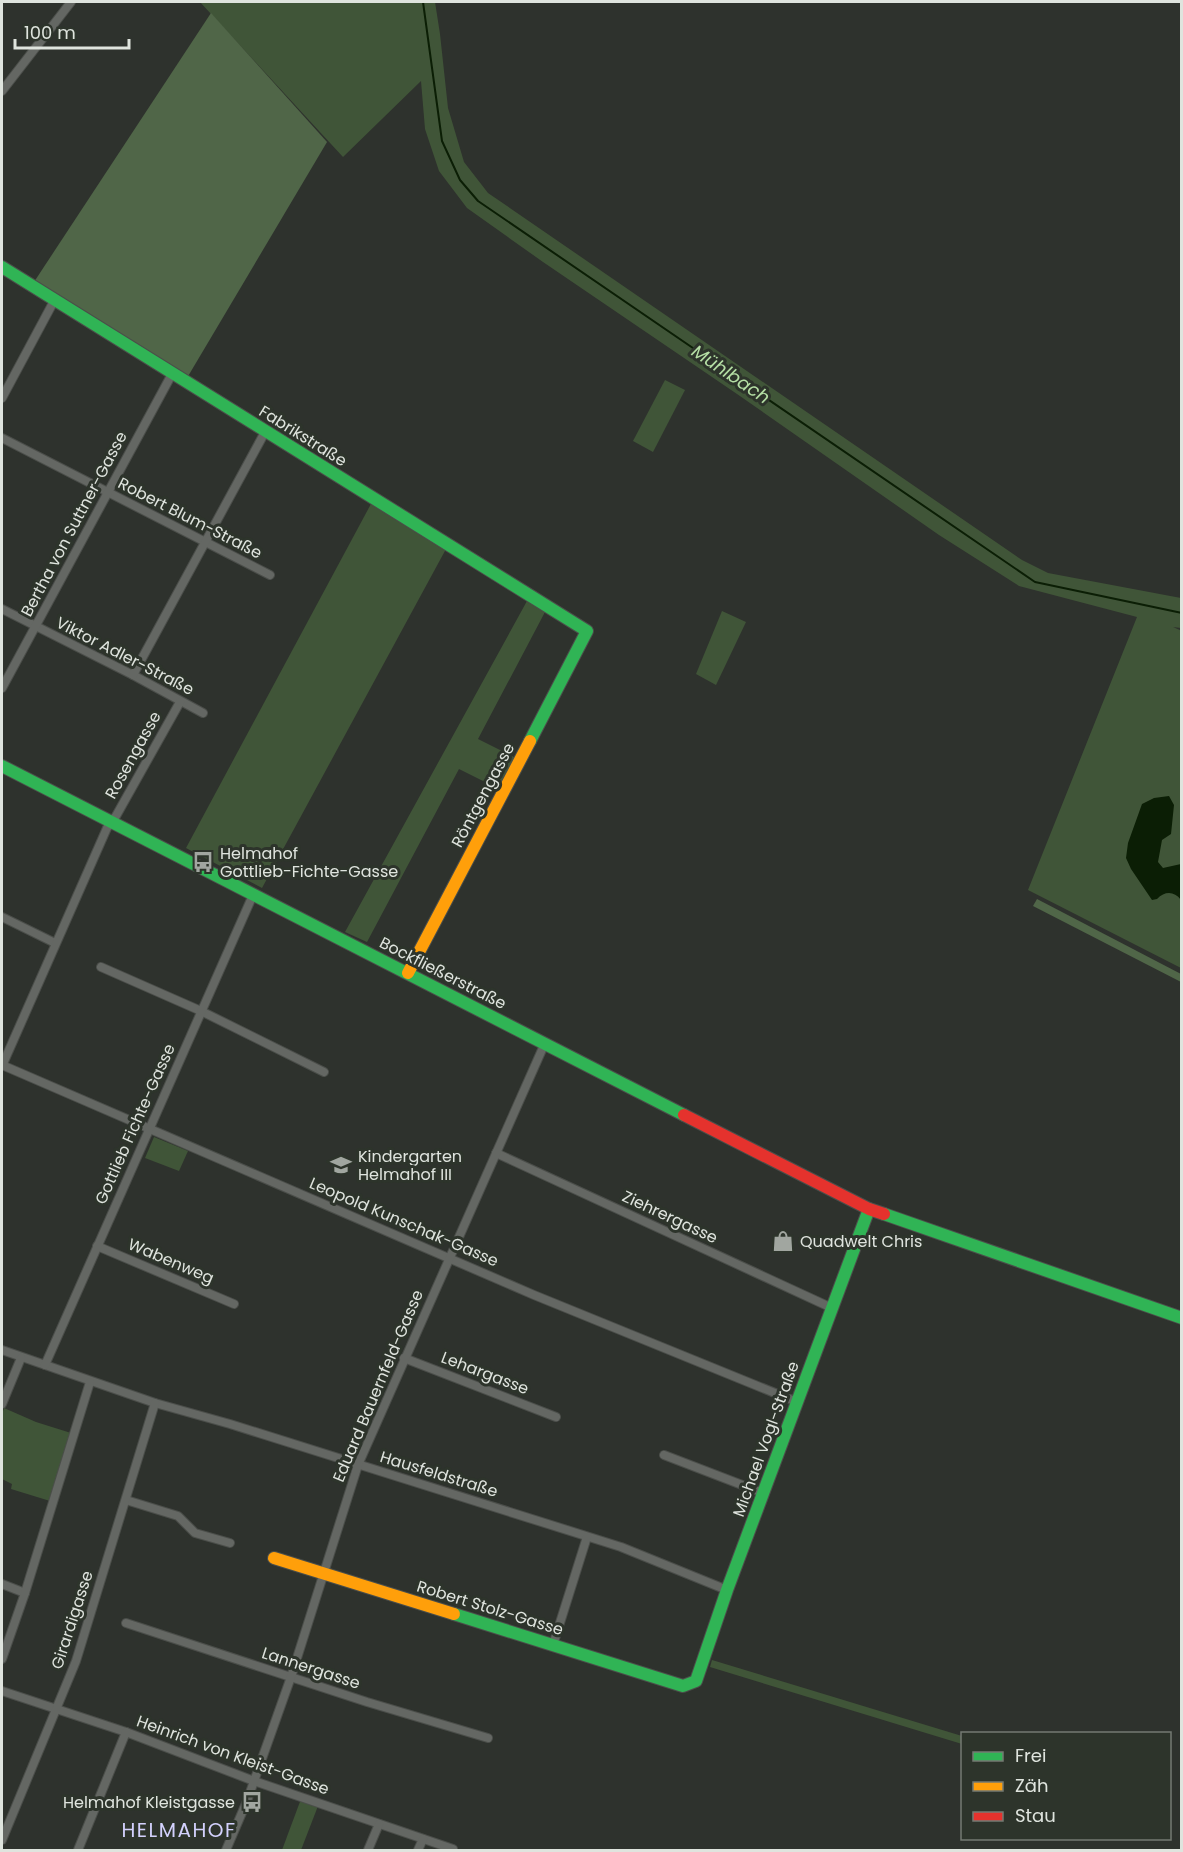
<svg xmlns="http://www.w3.org/2000/svg" width="1183" height="1852" viewBox="0 0 1183 1852" font-family="Poppins,sans-serif">
<style>
.green{fill:#405538}
.forest{fill:#506648}
.water{fill:#0b1e05}
.lines{fill:none;stroke-linecap:round;stroke-linejoin:round}
.stream{stroke:#0b1e05;stroke-width:2}
.street-casing{stroke:#4b4e4a;stroke-width:10}
.fast-casing{stroke:#4b4e4a;stroke-width:14}
.slow-casing{stroke:#4b4e4a;stroke-width:14}
.jam-casing{stroke:#4b4e4a;stroke-width:14}
.street{stroke:#646763;stroke-width:8}
.fast{stroke:#30b455;stroke-width:12}
.slow{stroke:#ff9f0a;stroke-width:12}
.jam{stroke:#e5322d;stroke-width:12}
.labels{text-anchor:middle;dominant-baseline:central;stroke-width:6;stroke-linejoin:round;paint-order:stroke}
.street-label{font-size:16px;fill:#dfe4de;stroke:#2d342b}
.poi-label{font-size:16px;fill:#dfe4de;stroke:#2d342b;text-anchor:start}
.water-label{font-size:18px;font-style:italic;fill:#b4dea4;stroke:#2d342b}
.quarter-label{font-size:20px;letter-spacing:1.5px;fill:#d3d1fc;stroke:#2d342b}
</style>
<rect width="100%" height="100%" fill="#2e322d"/>
<g class="green">
<path d="M200 2H435L440 34 448 108 464 162 488 193 1022 560 1048 573 1181 598V628L1173 627 1182 631 1181 968 1028 890 1137 617 1019 586 939 535 737 394 543 262 467 208 439 171 425 129 421 81 343 157Z"/>
<path d="M665 380 685 390 653 452 633 441Z"/>
<path d="M372 502 446 549 262 888 186 848Z"/>
<path d="M527 601 545 612 478 739 516 758 502 786 495 787 459 769 367 942 345 932Z"/>
<path d="M722 611 746 622 716 685 696 674Z"/>
<path d="M154 1137 188 1151 179 1171 145 1158Z"/>
<path d="M4 1408 36 1422 71 1433 50 1501 11 1489 12 1484 2 1479V1414Z"/>
<path d="M712 1660 962 1736V1744L710 1667Z"/>
<path d="M301 1799 318 1806 301 1850H282Z"/>
</g>
<g class="forest">
<path d="M211 13 327 142 187 378 34 282Z"/>
<path d="M1037 899 1181 974V982L1033 906Z"/>
</g>
<path class="water" d="M1169 796 1174 805 1171 834 1162 840 1158 862 1163 868 1181 864V900C1174 891 1165 891 1157 899L1152 900 1131 869 1126 858 1128 843 1142 804 1154 798Z"/>
<g class="lines">
<path class="stream" d="M423 2 442 141 460 180 478 201 1035 582 1182 613"/>
<defs>
<g id="street">
<path d="M2 91 71 2"/>
<path d="M2 398 54 301"/>
<path d="M2 438 270 575"/>
<path d="M2 609 133 675 203 713"/>
<path d="M133 675 265 432"/>
<path d="M2 688 172 374"/>
<path d="M2 917 55 943"/>
<path d="M101 967 201 1011 324 1072"/>
<path d="M2 1065 534 1295 797 1402"/>
<path d="M2 1066 107 828 116 816 180 702"/>
<path d="M496 1153 832 1308"/>
<path d="M97 1246 234 1304"/>
<path d="M2 1350 155 1403 230 1424 621 1547 727 1590"/>
<path d="M404 1358 556 1417"/>
<path d="M45 1365 253 895"/>
<path d="M2 1404 21 1358"/>
<path d="M664 1455 763 1493"/>
<path d="M126 1500 178 1516 195 1533 230 1543"/>
<path d="M2 1584 25 1593"/>
<path d="M126 1623 367 1702 488 1738"/>
<path d="M553 1645 587 1537"/>
<path d="M2 1659 25 1593 90 1382"/>
<path d="M2 1691 126 1732 254 1781 453 1849"/>
<path d="M2 1840 76 1661 155 1403"/>
<path d="M78 1850 126 1732"/>
<path d="M226 1850 247 1801 291 1677 358 1465 545 1043"/>
<path d="M368 1850 379 1824"/>
<path d="M418 1850 423 1839"/>
</g>
<g id="fast">
<path d="M2 267 587 631 530 741"/>
<path d="M2 766 684 1115"/>
<path d="M884 1214 1182 1318"/>
<path d="M454 1614 683 1686 696 1681 727 1590 869 1209"/>
</g>
<g id="slow">
<path d="M408 973 530 741"/>
<path d="M274 1558 454 1614"/>
</g>
<path id="jam" d="M684 1115 869 1209 884 1214"/>
</defs>
<use href="#street" class="street-casing"/>
<use href="#fast" class="fast-casing"/>
<use href="#slow" class="slow-casing"/>
<use href="#jam" class="jam-casing"/>
<use href="#street" class="street"/>
<use href="#fast" class="fast"/>
<use href="#slow" class="slow"/>
<use href="#jam" class="jam"/>
</g>
<defs>
<symbol id="bus-bare" viewBox="-9 -9 18 18"><path d="M-5-6H5V4H4V6H2V4H-2V6H-4V4H-5ZM-3.5-4V0h7V-4ZM-3.5 1.2v1.5H-2V1.2ZM2 1.2v1.5H3.5V1.2Z" fill="#a1a6a0" stroke="#2d342b" stroke-width="2.5" paint-order="stroke"/></symbol>
<symbol id="school-bare" viewBox="-9 -9 18 18"><path d="M0-5L7-2L0 1L-7-2ZM-4 1L0 2.5L4 1V4Q0 6-4 4Z" fill="#a1a6a0" stroke="#2d342b" stroke-width="2.5" paint-order="stroke"/></symbol>
<symbol id="shop-bare" viewBox="-9 -9 18 18"><path d="M-5-2.5h2.3a2.7 3.5 0 0 1 5.4 0H5L5.5 6h-11ZM-1.5-2.5h3a1.5 2.3 0 0 0-3 0Z" fill="#a1a6a0" stroke="#2d342b" stroke-width="2.5" paint-order="stroke"/></symbol>
</defs>
<g fill-rule="evenodd">
<use href="#bus-bare" x="188" y="847" width="30" height="30"/>
<use href="#school-bare" x="326" y="1150" width="30" height="30"/>
<use href="#shop-bare" x="768" y="1226" width="30" height="30"/>
<use href="#bus-bare" x="237" y="1787" width="30" height="30"/>
</g>
<g class="labels">
<g class="street-label">
<text transform="translate(303 436) rotate(32)">Fabrikstraße</text>
<text transform="translate(190 518) rotate(27)">Robert Blum-Straße</text>
<text transform="translate(74 524) rotate(-62)">Bertha von Suttner-Gasse</text>
<text transform="translate(125 656) rotate(27)">Viktor Adler-Straße</text>
<text transform="translate(133 755) rotate(-61)">Rosengasse</text>
<text transform="translate(483 795) rotate(-62)">Röntgengasse</text>
<text transform="translate(443 973) rotate(27)">Bockfließerstraße</text>
<text transform="translate(135 1124) rotate(-66)">Gottlieb Fichte-Gasse</text>
<text transform="translate(670 1217) rotate(25)">Ziehrergasse</text>
<text transform="translate(404 1222) rotate(23)">Leopold Kunschak-Gasse</text>
<text transform="translate(171 1261) rotate(23)">Wabenweg</text>
<text transform="translate(485 1373) rotate(21)">Lehargasse</text>
<text transform="translate(378 1386) rotate(-67)">Eduard Bauernfeld-Gasse</text>
<text transform="translate(766 1439) rotate(-70)">Michael Vogl-Straße</text>
<text transform="translate(439 1474) rotate(17)">Hausfeldstraße</text>
<text transform="translate(490 1608) rotate(17)">Robert Stolz-Gasse</text>
<text transform="translate(72 1620) rotate(-72)">Girardigasse</text>
<text transform="translate(311 1668) rotate(18)">Lannergasse</text>
<text transform="translate(233 1755) rotate(20)">Heinrich von Kleist-Gasse</text>
</g>
<g class="poi-label">
<text x="220" y="853">Helmahof<tspan x="220" dy="18">Gottlieb-Fichte-Gasse</tspan></text>
<text x="358" y="1156">Kindergarten<tspan x="358" dy="18">Helmahof III</tspan></text>
<text x="800" y="1241">Quadwelt Chris</text>
<text x="235" y="1802" text-anchor="end">Helmahof Kleistgasse</text>
</g>
<g class="water-label">
<text transform="translate(731 374) rotate(34)">Mühlbach</text>
</g>
<g class="quarter-label">
<text x="179" y="1830">HELMAHOF</text>
</g>
</g>
<rect width="1183" height="1852" fill="none" stroke="#dfe4de" stroke-width="6"/>
<rect x="961" y="1732" width="210" height="108" fill="#2d342b" stroke="#747a73" stroke-width="1.5"/>
<rect x="973" y="1752" width="30" height="9" fill="#30b455" stroke="#747a73" stroke-width="1.5"/>
<text x="1015" y="1762" font-size="18" fill="#dfe4de">Frei</text>
<rect x="973" y="1782" width="30" height="9" fill="#ff9f0a" stroke="#747a73" stroke-width="1.5"/>
<text x="1015" y="1792" font-size="18" fill="#dfe4de">Zäh</text>
<rect x="973" y="1812" width="30" height="9" fill="#e5322d" stroke="#747a73" stroke-width="1.5"/>
<text x="1015" y="1822" font-size="18" fill="#dfe4de">Stau</text>
<path d="M15 39v9h114v-9" fill="none" stroke="#dfe4de" stroke-width="3"/>
<text x="24" y="39" font-size="18" fill="#dfe4de" stroke="#2d342b" stroke-width="4.5" paint-order="stroke">100 m</text>
</svg>
